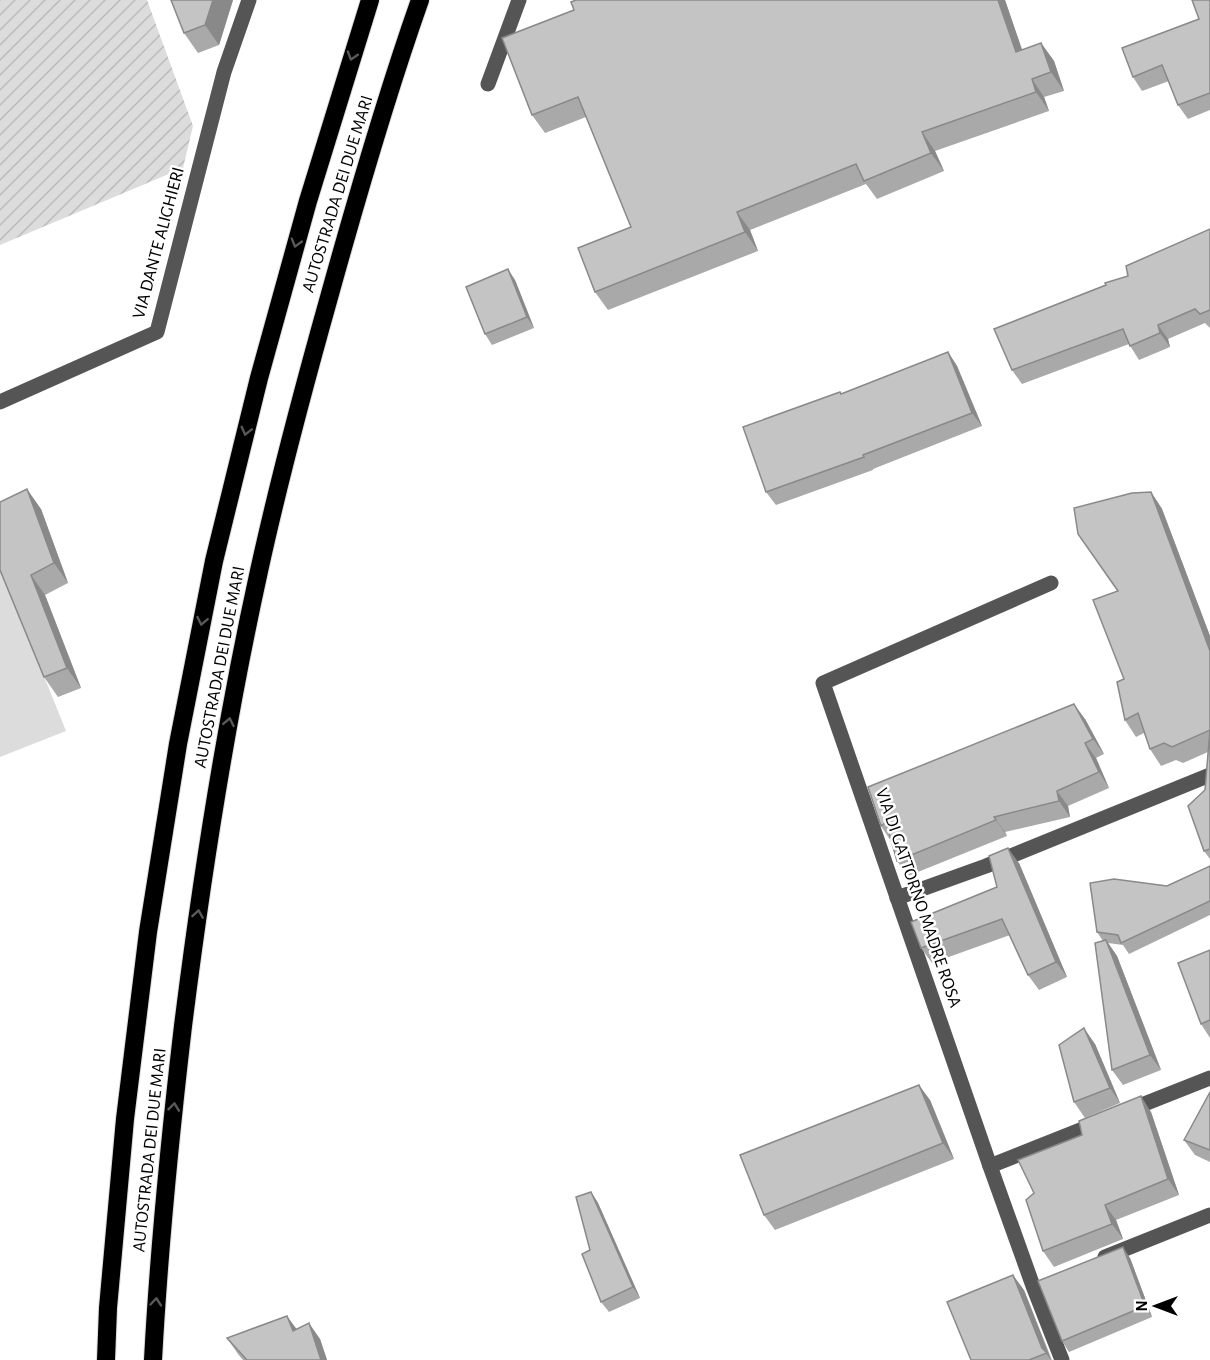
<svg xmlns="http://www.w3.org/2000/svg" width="1210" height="1360" viewBox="0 0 1210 1360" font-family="'Alegreya Sans',sans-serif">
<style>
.garden{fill:url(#garden-furrows)}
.pitch{fill:#dcdcdc}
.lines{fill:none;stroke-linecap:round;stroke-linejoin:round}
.highway-casing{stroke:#dbdbdb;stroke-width:20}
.minor{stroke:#555;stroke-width:15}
.highway{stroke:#000;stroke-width:18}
.wall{fill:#a9a9a9}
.shaded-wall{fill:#898989}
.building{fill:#c4c4c4;stroke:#898989;stroke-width:1.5}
.oneway{stroke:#595959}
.labels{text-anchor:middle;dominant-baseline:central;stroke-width:5;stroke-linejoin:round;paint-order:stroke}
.street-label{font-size:18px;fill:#000;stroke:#fff}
</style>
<defs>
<pattern id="garden-furrows" width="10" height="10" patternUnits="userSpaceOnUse" patternTransform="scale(1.5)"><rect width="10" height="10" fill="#dcdcdc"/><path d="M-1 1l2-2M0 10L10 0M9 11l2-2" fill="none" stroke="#bbb"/></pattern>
</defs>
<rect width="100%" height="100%" fill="#fff"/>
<path class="garden" d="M0 0H147L193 126 183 168 0 245Z"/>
<path class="pitch" d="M0 567 66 731 0 757Z"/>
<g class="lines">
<defs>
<g id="highway">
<path d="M106 1360 108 1308 125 1119 148 932 178 744 214 561 259 378 308 201 370 0"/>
<path d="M153 1360C159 1248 170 1137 183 1026 202 874 226 721 259 571 279 480 303 390 328 301 356 200 385 99 420 0"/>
</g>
</defs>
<use href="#highway" class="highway-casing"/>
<g class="minor">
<path d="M488 84 519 0"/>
<path d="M0 402 157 332 224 72 249 0"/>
<path d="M1051 583 823 683 990 1166 1033 1286 1062 1360"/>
<path d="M897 898 986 866 1210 775"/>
<path d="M1129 1110 1210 1078"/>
<path d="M990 1166 1098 1123"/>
<path d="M1105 1257 1210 1215"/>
</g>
<use href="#highway" class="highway"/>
</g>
<g class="wall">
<path d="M233 0 219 45 198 53 184 33Z"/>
<path d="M576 0H1005L1022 50 1041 43 1054 61 1064 91 1044 97 1049 111 935 151 944 171 877 199 866 184 750 230 758 251 608 310 595 292 631 227 586 117 545 133 532 115 574 10Z"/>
<path d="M1210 0V110L1188 119 1178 105 1169 81 1142 91 1133 77 1199 19Z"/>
<path d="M1210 229V328L1205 323 1168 339 1170 347 1139 360 1129 344 1022 384 1012 370 1128 276Z"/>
<path d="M515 280 534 328 492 345 485 334Z"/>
<path d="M948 352 957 366 982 426 873 469V470L776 505 766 492 842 394Z"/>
<path d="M1151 492 1162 509 1210 636V859L1204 851 1205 790 1208 752 1183 763 1176 760 1161 766 1150 749 1144 733 1136 737 1125 720 1124 679 1118 591Z"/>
<path d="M41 509 68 583 45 595 81 688 58 697 44 677 0 570Z"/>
<path d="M1085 719 1104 754 1096 758 1109 788 1068 806 1070 817 1005 832 1007 836 908 876 897 861 891 841 881 826 868 787Z"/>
<path d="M1019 863 1067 977 1039 990 1028 975 1010 935 932 963 921 948 997 887Z"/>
<path d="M1210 866V915L1129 954 1123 945 1108 943 1117 956 1161 1070 1123 1085 1112 1070 1103 941 1097 932 1167 886Z"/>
<path d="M1210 950V1038L1201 1024Z"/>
<path d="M1095 1044 1120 1103 1085 1118 1074 1102Z"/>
<path d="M1210 1092V1162L1195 1155 1184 1140Z"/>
<path d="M930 1100 954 1159 775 1230 764 1215Z"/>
<path d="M1151 1112 1179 1195 1116 1220 1123 1239 1054 1267 1043 1251 1034 1193Z"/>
<path d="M591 1192 598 1203 640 1298 609 1312 601 1302 590 1250Z"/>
<path d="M1130 1258 1152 1317 1069 1352 1062 1341Z"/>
<path d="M1024 1290 1052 1360H971Z"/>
<path d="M297 1329 320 1339 327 1360H243L238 1354 227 1338Z"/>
</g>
<g class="shaded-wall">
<path d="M213 0H233L219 45 205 25Z"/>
<path d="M998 0H1005L1029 70 1016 52Z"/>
<path d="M1041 43 1054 61 1064 91 1051 72Z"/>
<path d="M1032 79 1044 97 1049 111 1036 92Z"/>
<path d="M922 132 935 151 944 171 931 153Z"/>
<path d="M737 212 750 230 758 251 745 232Z"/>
<path d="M508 269 515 280 534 328 527 317Z"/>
<path d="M1158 325 1168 339 1170 347 1160 333Z"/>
<path d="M948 352 957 366 982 426 972 413Z"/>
<path d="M27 489 41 509 68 583 54 563Z"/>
<path d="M1151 492 1162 509 1210 636V651Z"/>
<path d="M31 575 45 595 81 688 67 668Z"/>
<path d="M1074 704 1085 719 1104 754 1093 739Z"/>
<path d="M1085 743 1096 758 1109 788 1099 772Z"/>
<path d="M1057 791 1068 806 1070 817 1059 801Z"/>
<path d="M994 817 1005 832 1007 836 996 820Z"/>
<path d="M1008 848 1019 863 1067 977 1056 962Z"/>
<path d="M1106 940 1117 956 1161 1070 1150 1055Z"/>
<path d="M1084 1028 1095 1044 1120 1103 1110 1088Z"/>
<path d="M919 1085 930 1100 954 1159 943 1143Z"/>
<path d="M1141 1096 1151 1112 1179 1195 1168 1179Z"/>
<path d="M591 1192 598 1203 640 1298 633 1287Z"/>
<path d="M1105 1205 1116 1220 1123 1239 1112 1224Z"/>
<path d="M1123 1247 1130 1258 1152 1317 1145 1306Z"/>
<path d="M1013 1275 1024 1290 1051 1360 1042 1348Z"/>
<path d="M287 1316 298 1331H293Z"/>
<path d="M309 1323 320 1339 327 1360H321Z"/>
</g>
<g class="building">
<path d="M171 0H213L205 25 184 33Z"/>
<path d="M576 0H998L1016 52 1041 43 1051 72 1032 79 1036 92 922 132 931 153 864 181 856 164 737 212 745 232 595 292 578 248 631 227 578 97 532 115 502 38 574 10 571 2Z"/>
<path d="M1192 0H1210V93L1178 105 1162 65 1133 77 1122 48 1199 19Z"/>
<path d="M1210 229V310L1200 314 1195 309 1158 325 1160 333 1130 346 1123 329 1012 370 994 329 1106 285 1105 283 1128 276 1126 266Z"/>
<path d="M508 269 527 317 485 334 466 287Z"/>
<path d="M948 352 972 413 863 455 864 457 766 492 743 427 840 392 841 394Z"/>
<path d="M27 489 54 563 31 575 67 668 44 677 0 570V502Z"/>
<path d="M1151 492 1210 651V849L1204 851 1188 806 1205 790 1210 730 1172 747 1164 743 1150 749 1138 713 1125 720 1117 682 1124 679 1093 600 1118 591 1078 534 1074 508 1132 493Z"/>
<path d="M1074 704 1093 739 1085 743 1099 772 1057 791 1059 801 994 817 996 820 897 861 886 822 881 826 868 787Z"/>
<path d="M1008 848 1056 962 1028 975 1002 919 921 948 911 922 997 887 989 856Z"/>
<path d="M1210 866V901L1121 943 1118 935 1097 932 1090 883 1114 879 1167 886Z"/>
<path d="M1106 940 1150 1055 1112 1070 1095 943Z"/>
<path d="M1210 950V1020L1201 1024 1178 963Z"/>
<path d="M1084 1028 1110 1088 1074 1102 1059 1045Z"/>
<path d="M919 1085 943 1143 764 1215 740 1155Z"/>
<path d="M1210 1092V1150L1184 1140Z"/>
<path d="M1141 1096 1168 1179 1105 1205 1112 1224 1043 1251 1026 1200 1034 1193 1018 1160 1082 1135 1079 1121Z"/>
<path d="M591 1192 633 1287 601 1302 582 1254 590 1250 576 1197Z"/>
<path d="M1123 1247 1145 1306 1062 1341 1038 1281Z"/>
<path d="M1013 1275 1042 1348 1047 1353 1029 1360H971L947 1302Z"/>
<path d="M287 1316 293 1331 309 1323 321 1360H247L227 1338Z"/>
</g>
<defs><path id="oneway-chevron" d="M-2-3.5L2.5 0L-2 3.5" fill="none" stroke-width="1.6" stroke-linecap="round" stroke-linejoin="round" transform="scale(1.5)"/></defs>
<g class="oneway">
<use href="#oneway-chevron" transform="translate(352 56) rotate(107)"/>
<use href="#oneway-chevron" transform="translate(296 243) rotate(106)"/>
<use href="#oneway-chevron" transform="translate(246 431) rotate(104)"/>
<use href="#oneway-chevron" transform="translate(202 621) rotate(101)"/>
<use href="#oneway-chevron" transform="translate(229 722) rotate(-79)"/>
<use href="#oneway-chevron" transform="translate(198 914) rotate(-81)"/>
<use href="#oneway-chevron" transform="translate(174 1107) rotate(-83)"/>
<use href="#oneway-chevron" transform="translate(156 1302) rotate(-85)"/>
</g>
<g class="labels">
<g class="street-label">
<text transform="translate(338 194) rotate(-73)">AUTOSTRADA DEI DUE MARI</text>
<text transform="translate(159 243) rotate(-75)">VIA DANTE ALIGHIERI</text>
<text transform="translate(220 667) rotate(-79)">AUTOSTRADA DEI DUE MARI</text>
<text transform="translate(918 898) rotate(71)">VIA DI GATTORNO MADRE ROSA</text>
<text transform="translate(150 1150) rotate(-84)">AUTOSTRADA DEI DUE MARI</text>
</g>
</g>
<g transform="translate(1156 1306) rotate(270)" stroke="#ffffff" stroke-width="4.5" paint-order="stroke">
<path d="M0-4.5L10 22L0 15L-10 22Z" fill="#000000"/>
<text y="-9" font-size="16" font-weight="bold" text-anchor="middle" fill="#000000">N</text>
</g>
</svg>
